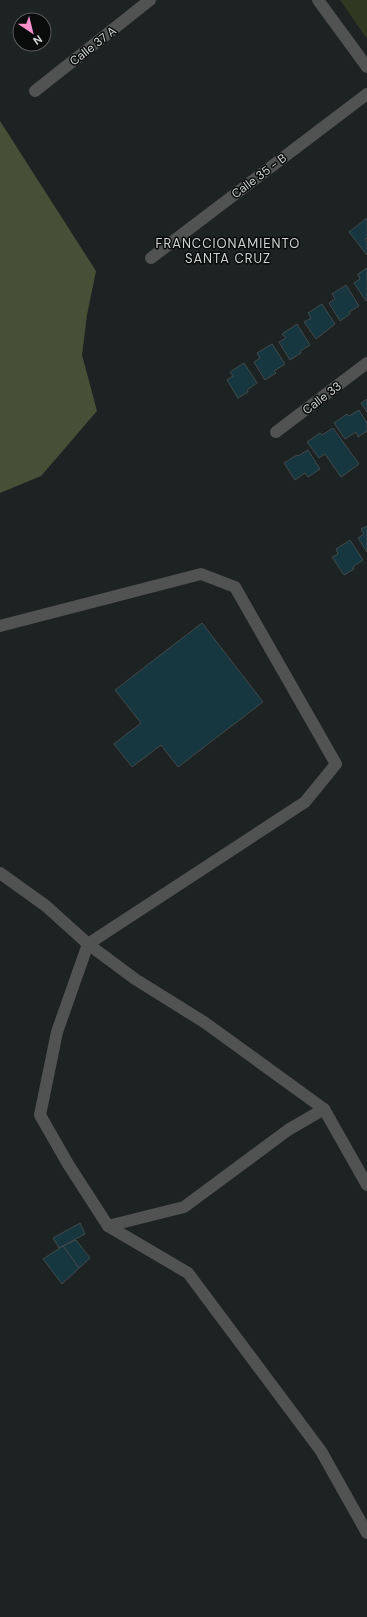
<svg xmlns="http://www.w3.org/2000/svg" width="367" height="1617" viewBox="0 0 367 1617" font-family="'DM Sans',sans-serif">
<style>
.green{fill:#313822}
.forest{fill:#475037}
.building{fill:#163740;stroke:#43494b}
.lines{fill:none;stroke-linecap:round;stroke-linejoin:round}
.lane{stroke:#515352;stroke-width:12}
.street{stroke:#515352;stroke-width:12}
.labels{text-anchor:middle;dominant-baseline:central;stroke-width:3;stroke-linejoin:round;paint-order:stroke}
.street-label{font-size:12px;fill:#d0d4d4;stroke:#090c0b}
.neighbourhood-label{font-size:13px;letter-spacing:1px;fill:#d0d4d4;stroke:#090c0b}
</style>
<rect width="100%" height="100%" fill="#1d2322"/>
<path class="green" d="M340 0H367V39Z"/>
<path class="forest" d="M0 121 96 271 87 315 82 355 97 411 41 476 0 493Z"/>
<g class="building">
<path d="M367 218V238L365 239 367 242V255L349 232Z"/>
<path d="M367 268V300L366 301 354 283 360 279 358 274Z"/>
<path d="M346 285 359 306 349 312 350 314 340 321 329 303 335 299 332 294Z"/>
<path d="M322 304 335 324 316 339 304 322 311 318 308 313Z"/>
<path d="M297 324 310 345 300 351 301 353 290 360 279 342 286 338 282 334Z"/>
<path d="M272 344 285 364 274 371 276 373 265 380 254 362 260 358 257 353Z"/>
<path d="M244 363 257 383 247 390 248 392 238 398 227 380 233 376 230 372Z"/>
<path d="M367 399V412L361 403Z"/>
<path d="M359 410 367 423V431L358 437 356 432 345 439 334 423 347 414 349 416Z"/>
<path d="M333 428 359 464 341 477 325 454 319 458 307 442 320 433 322 435Z"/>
<path d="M308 450 320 469 308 477 305 473 295 480 284 463 297 455 298 456Z"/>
<path d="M367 526V552L358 538 364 534 361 529Z"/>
<path d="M350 540 363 560 353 567 354 569 344 575 332 557 338 554 336 549Z"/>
<path d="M202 623 263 702 178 767 161 745 132 767 114 744 141 723 115 690Z"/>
<path d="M80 1223 85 1234 59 1248 53 1238Z"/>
<path d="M76 1240 90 1258 79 1268 63 1246Z"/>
<path d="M63 1246 79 1268 62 1284 43 1259Z"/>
</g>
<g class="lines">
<g class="lane">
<path d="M0 626 201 574 235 587 336 764 305 802 88 944 135 979 204 1022 324 1109 367 1185"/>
<path d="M0 873 46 906 88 944 57 1032 40 1115 68 1164 108 1226 188 1273 321 1451 367 1533"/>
<path d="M108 1226 184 1207 288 1130 324 1109"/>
</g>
<g class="street">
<path d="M318 0 367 67"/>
<path d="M35 91 150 0"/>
<path d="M151 258 367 94"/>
<path d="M276 432 367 363"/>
</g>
</g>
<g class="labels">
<g class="street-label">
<text transform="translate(93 46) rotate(-38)">Calle 37 A</text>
<text transform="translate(259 176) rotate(-37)">Calle 35 - B</text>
<text transform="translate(322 398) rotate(-37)">Calle 33</text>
</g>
<g class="neighbourhood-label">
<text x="228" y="243">FRANCCIONAMIENTO<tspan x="228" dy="15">SANTA CRUZ</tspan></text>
</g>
</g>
<g transform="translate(32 32) rotate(145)"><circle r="19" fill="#090c0b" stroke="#595c5b"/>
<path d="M0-3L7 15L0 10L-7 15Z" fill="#f790cd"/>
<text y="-6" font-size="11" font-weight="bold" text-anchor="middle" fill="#d0d4d4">N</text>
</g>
</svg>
